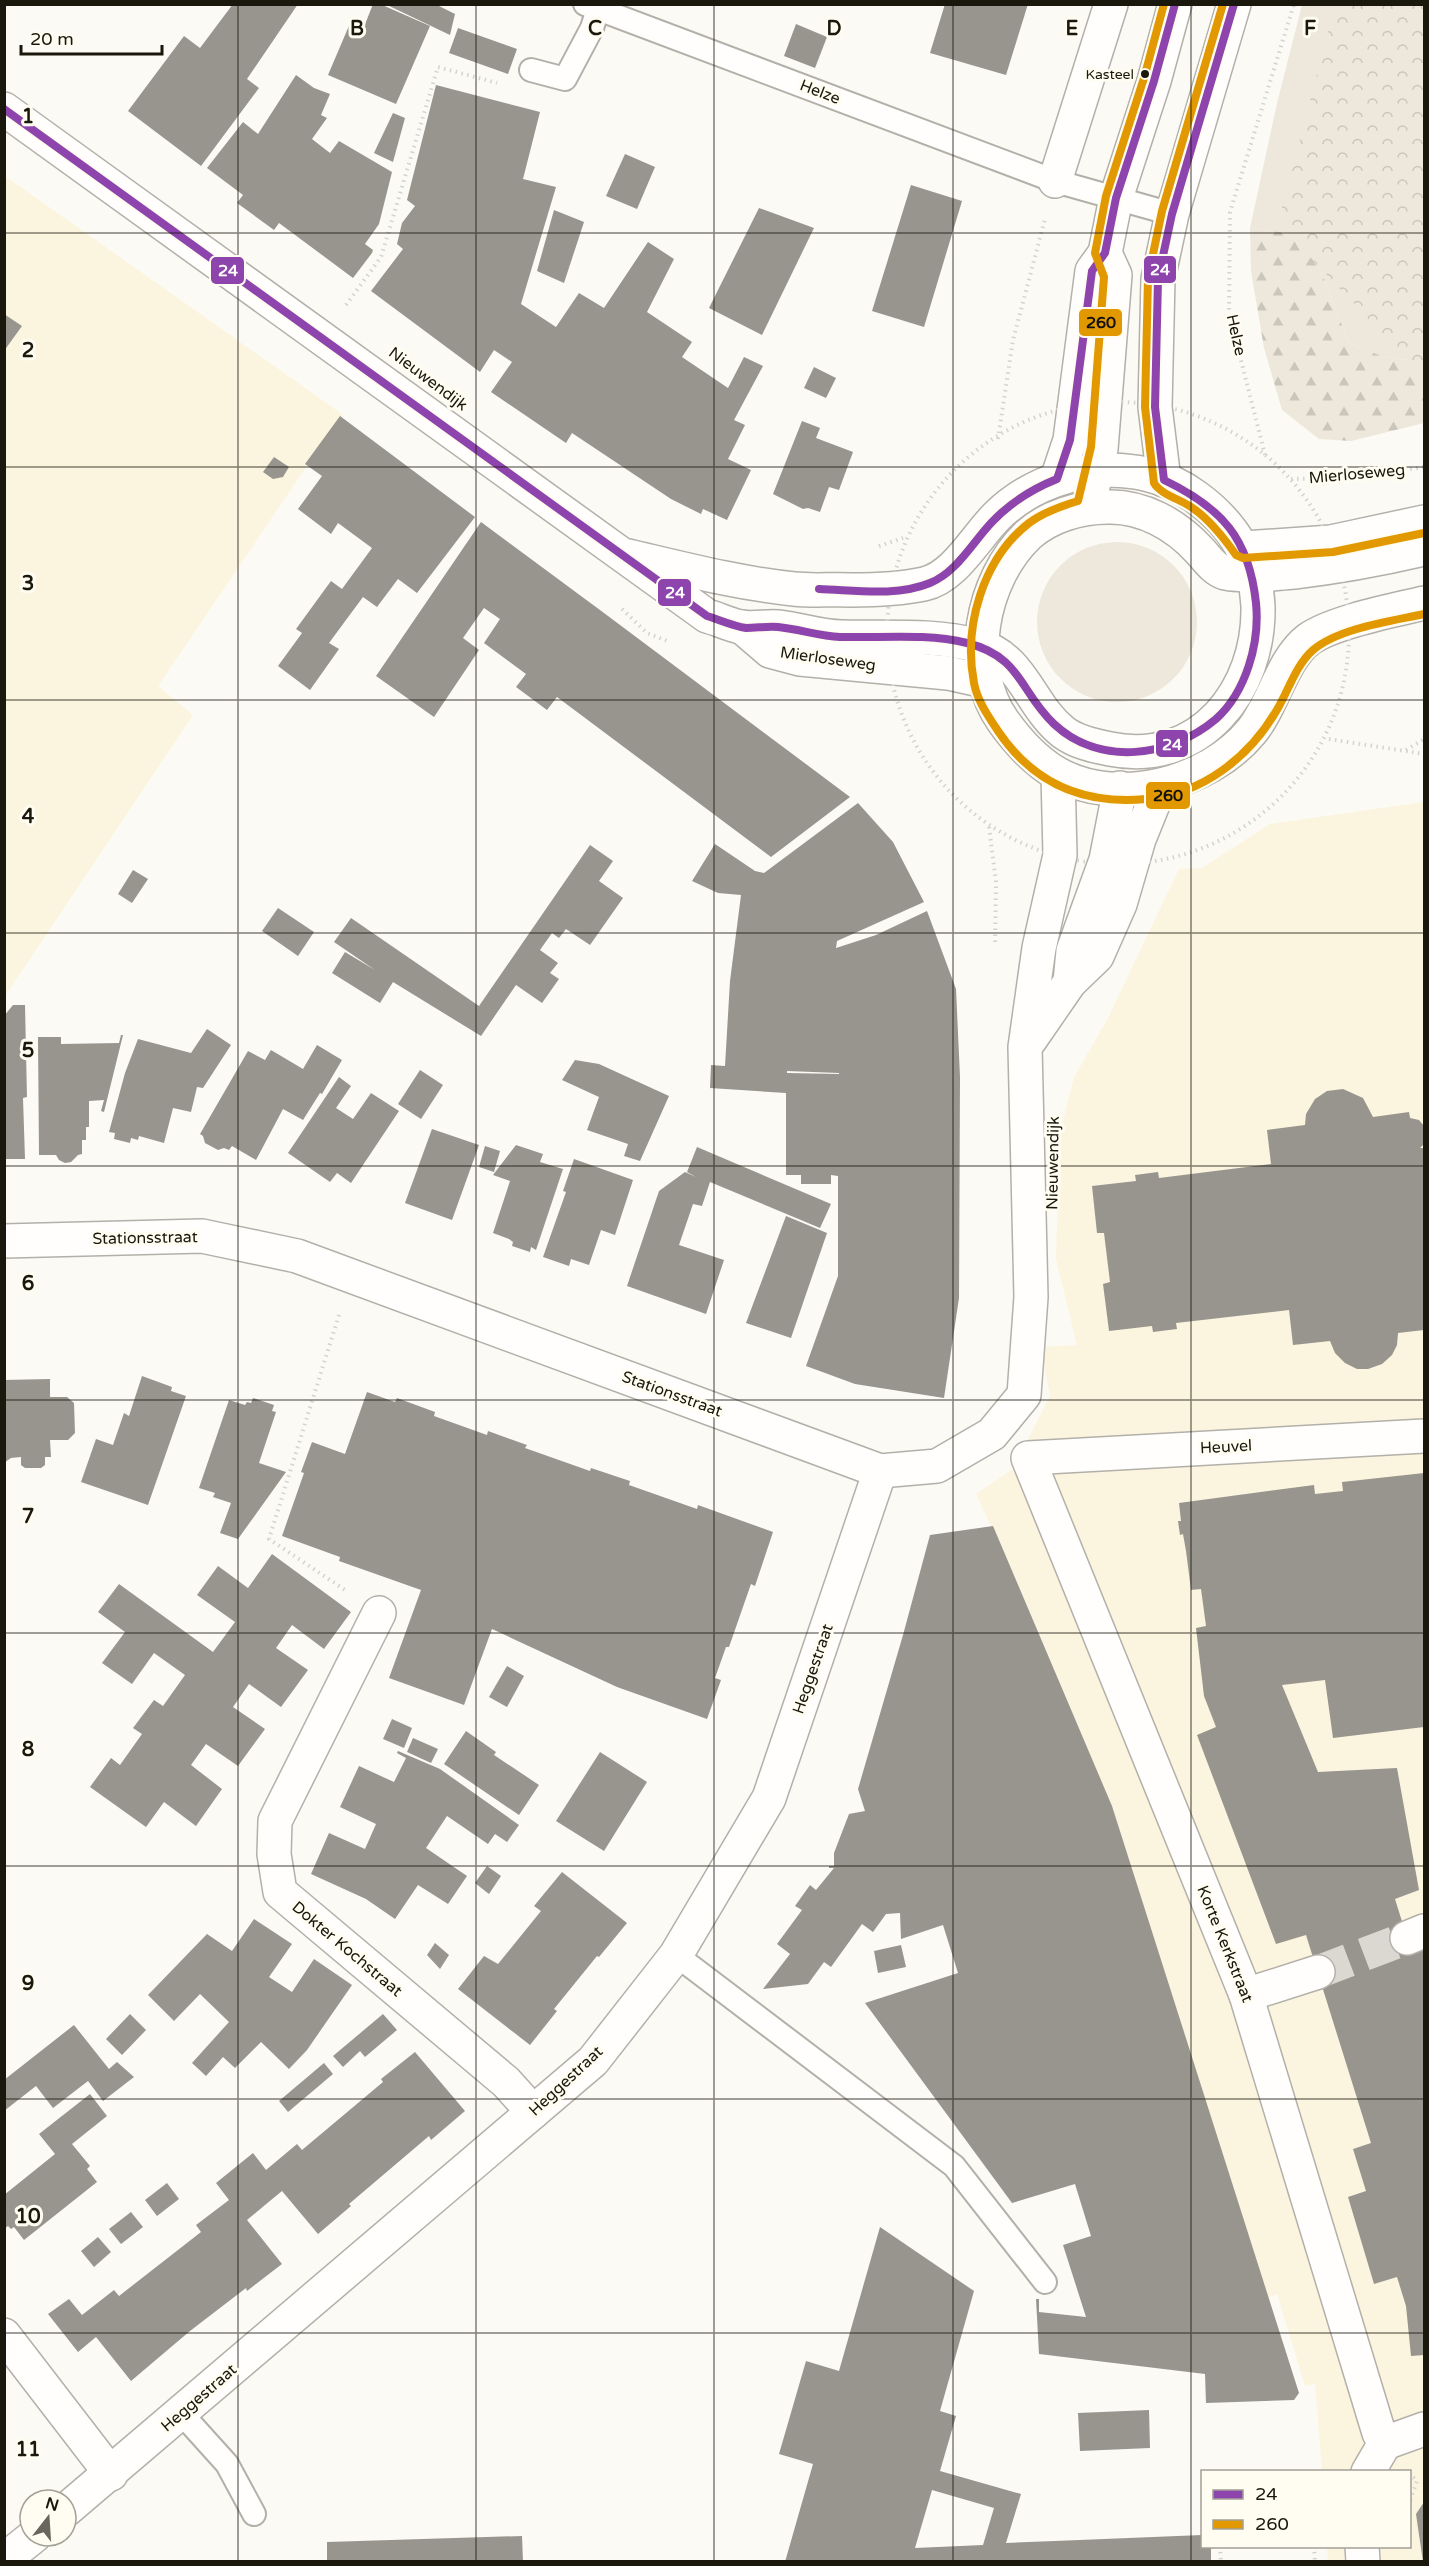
<svg xmlns="http://www.w3.org/2000/svg" width="1429" height="2566" viewBox="0 0 1429 2566" font-family="'Varela Round',sans-serif">
<style>
.built{fill:#fbf4df}
.green{fill:#ede8db}
.forest{fill:url(#forest-firs)}
.park{fill:url(#park-crowns)}
.building{fill:#97958e;fill-rule:evenodd}
.lines{fill:none;stroke-linecap:round;stroke-linejoin:round}
.street-tunnel{stroke:#dad8d1;stroke-width:33;stroke-dasharray:33 16;stroke-linecap:butt}
.lane-casing{stroke:#b3b0a9;stroke-width:26}
.street-casing{stroke:#b3b0a9;stroke-width:36}
.secondary-casing{stroke:#b3b0a9;stroke-width:36}
.path{stroke:#d3d3d1;stroke-width:4;stroke-dasharray:1.5 4.5;stroke-linecap:butt}
.lane{stroke:#fffefd;stroke-width:22}
.street{stroke:#fffefd;stroke-width:33}
.secondary{stroke:#fffefd;stroke-width:33}
.bus-1-casing{stroke:#fffcf1;stroke-width:12}
.bus-2-casing{stroke:#fffcf1;stroke-width:12}
.bus-1{stroke:#8e44ad;stroke-width:8}
.bus-2{stroke:#e19801;stroke-width:8}
.grid{fill:none;stroke:#1a170d;stroke-width:1.5;stroke-opacity:0.55}
.bus-dot{fill:#1a170d;stroke:#fffcf1;stroke-width:2}
.labels{text-anchor:middle;dominant-baseline:central;stroke-width:6;stroke-linejoin:round;paint-order:stroke}
.bus-label{font-size:14px;fill:#1a170d;stroke:#fffcf1;text-anchor:end}
.street-label{font-size:16px;fill:#1a170d;stroke:#fffcf1}
.grid-label{font-size:20px;text-anchor:middle;font-weight:bold;fill:#1a170d;stroke:#fffcf1;stroke-width:6;stroke-linejoin:round;paint-order:stroke}
.line-badge{stroke:#fffcf1;stroke-width:2}
.badge-label{font-size:16px;text-anchor:middle;font-weight:bold;fill:#fff}
.pale-badge-label{font-size:16px;text-anchor:middle;font-weight:bold;fill:#111}
</style>
<defs>
<pattern id="forest-firs" width="22" height="20" patternUnits="userSpaceOnUse" patternTransform="scale(1.5)"><rect width="22" height="20" fill="#ede8db"/><path d="M5 1l3.5 6h-7zM16 11l3.5 6h-7z" fill="#cbc6bb"/></pattern>
<pattern id="park-crowns" width="20" height="18" patternUnits="userSpaceOnUse" patternTransform="scale(1.5)"><rect width="20" height="18" fill="#ede8db"/><path d="M2 6a3 3 0 1 1 6 0M12 15a3 3 0 1 1 6 0" fill="none" stroke="#cbc6bb"/></pattern>
</defs>
<rect width="100%" height="100%" fill="#fcfaf4"/>
<g class="built">
<path d="M5 176 342 414 158 686 193 715 5 996Z"/>
<path d="M1424 802V2561H1328L1327 2547 1410 2546V2472L1322 2471 1315 2384 1305 2386 1277 2294 1260 2301 1115 1814 1016 1579 976 1494 1013 1469 1050 1396 1041 1347 1077 1345 1056 1259 1060 1133 1074 1077 1107 1020 1179 869 1202 868 1270 824Z"/>
</g>
<g class="green">
<path d="M1302 5H1424V362L1384 357 1349 343 1318 264 1294 234 1250 228 1277 103Z"/>
<circle cx="1117" cy="622" r="80"/>
</g>
<path class="forest" d="M1250 228 1294 234 1318 264 1349 343 1384 357 1424 362V423L1351 441 1319 439 1282 410 1264 348 1251 271Z"/>
<path class="park" d="M1335 5H1424V378L1278 223Z"/>
<g class="building">
<path d="M233 4H298L247 79 259 88 201 166 128 111 184 36 200 48Z"/>
<path d="M373 4H380L430 26 396 104 328 75 351 21 364 27Z"/>
<path d="M385 4H435L455 14 450 35Z"/>
<path d="M945 4H1028L1006 75 930 53Z"/>
<path d="M796 24 827 37 815 68 784 56Z"/>
<path d="M458 28 517 49 508 74 449 53Z"/>
<path d="M296 75 314 88 330 94 321 115 327 118 312 139 330 153 339 141 392 172 379 224 365 244 373 250 372 253 353 278 279 223 274 230 237 203 243 195 207 168 243 122 258 134Z"/>
<path d="M436 85 540 112 523 179 556 187 521 304 556 327 579 293 604 308 648 242 674 259 647 312 692 342 682 357 728 388 744 357 763 366 734 420 745 425 728 459 751 470 727 520 703 509 701 514 671 499 572 433 566 443 491 392 512 362 494 350 480 372 371 291 403 249 397 244 402 223 415 206 407 200Z"/>
<path d="M393 113 405 118 393 162 374 153Z"/>
<path d="M625 154 655 167 637 209 606 196Z"/>
<path d="M911 185 962 201 924 327 872 311Z"/>
<path d="M759 208 814 228 762 335 709 308Z"/>
<path d="M554 210 584 222 564 283 537 271Z"/>
<path d="M4 314 22 326 4 351Z"/>
<path d="M814 367 836 378 826 398 804 388Z"/>
<path d="M340 416 475 517 417 593 398 579 377 607 363 597 329 643 339 649 310 690 278 666 302 633 296 629 331 581 342 589 372 548 338 523 331 534 298 509 322 476 305 464Z"/>
<path d="M802 421 820 428 816 438 853 452 839 490 829 487 820 512 808 508 803 509 773 494Z"/>
<path d="M274 457 289 467 283 477 273 479 263 472Z"/>
<path d="M481 522 604 613 850 797 771 857 557 697 547 710 516 687 526 674 484 643 500 619 484 608 463 638 479 650 434 717 376 676Z"/>
<path d="M858 803 893 842 924 902 837 941 836 948 876 935 927 911 956 989 960 1077 959 1298 944 1398 855 1384 806 1366 838 1276V1176L831 1175V1184H801V1175H786V1093L710 1088 711 1065 725 1066 730 981 741 895 718 893 692 881 715 844 755 871 764 873ZM787 1071 839 1073V1074L787 1073Z"/>
<path d="M590 845 613 861 599 881 623 898 590 945 566 929 559 938 552 933 540 950 558 963 550 973 559 979 542 1003 516 985 481 1036 393 982 380 1003 332 973 345 952 375 970 334 942 351 918 479 1006Z"/>
<path d="M133 870 148 879 132 903 118 894Z"/>
<path d="M278 908 314 932 298 956 262 931Z"/>
<path d="M13 1005H25L27 1097 23 1098 25 1159H4V1016Z"/>
<path d="M207 1029 231 1045 203 1088 197 1087 191 1112 173 1108 164 1143 139 1136 138 1140 131 1138 130 1143 114 1139 115 1133 109 1132 125 1073 138 1039 191 1053Z"/>
<path d="M121 1035H123L104 1112 101 1111 104 1100 89 1101V1127H86V1140H82V1154L78 1155 71 1162 65 1163 59 1160 56 1155H39L38 1037H61V1044L119 1043Z"/>
<path d="M317 1045 342 1060 322 1094 320 1093 303 1120 283 1109 256 1160 232 1146 229 1150 224 1148 218 1150 205 1143 203 1136 200 1134 248 1051 265 1060 271 1050 303 1069Z"/>
<path d="M575 1060 599 1064 669 1096 640 1161 624 1156 628 1144 587 1130 599 1097 562 1080Z"/>
<path d="M420 1070 443 1085 421 1119 398 1104Z"/>
<path d="M339 1077 351 1086 336 1108 353 1119 371 1093 399 1111 351 1183 337 1173 330 1182 288 1153Z"/>
<path d="M1343 1089 1363 1098 1373 1117 1409 1112 1410 1118 1419 1120 1424 1126V1144L1420 1148H1424V1330L1398 1333 1397 1345 1392 1355 1382 1364 1368 1369H1357L1345 1363 1335 1353 1330 1341 1293 1345 1289 1310 1176 1323 1177 1329 1153 1332 1152 1326 1109 1331 1103 1284 1110 1282 1104 1233H1097L1092 1186 1136 1181 1135 1175 1158 1172 1159 1178 1271 1164 1267 1130 1305 1125 1306 1114 1315 1099 1327 1091Z"/>
<path d="M432 1129 479 1145 452 1220 405 1203Z"/>
<path d="M516 1145 543 1154 540 1162 563 1169 536 1250 531 1247 530 1252 512 1246 513 1242 509 1239 493 1233 510 1181 493 1175Z"/>
<path d="M485 1146 500 1151 494 1172 479 1167Z"/>
<path d="M697 1147 831 1204 820 1228 710 1182 702 1206 693 1204 679 1245 724 1260 706 1314 627 1286 659 1191 685 1172 696 1177 687 1172Z"/>
<path d="M574 1159 633 1180 615 1235 601 1230 589 1265 571 1259 569 1266 543 1257 566 1192 563 1191Z"/>
<path d="M786 1216 827 1233 791 1338 746 1323Z"/>
<path d="M142 1376 172 1387 171 1391 186 1396 148 1505 81 1482 96 1439 113 1445 124 1413 129 1416Z"/>
<path d="M50 1379V1397H67L74 1403 75 1433 68 1440H50L51 1457H45V1465L41 1468H25L21 1465V1457L11 1458 4 1463V1380Z"/>
<path d="M367 1392 395 1402 397 1398 435 1412 434 1416 487 1435 488 1431 527 1445 525 1448 590 1471 591 1468 630 1481 629 1485 697 1509 698 1505 773 1532 755 1586 751 1584 729 1647H726L715 1678 721 1680 707 1719 617 1687 492 1629 464 1705 389 1678 421 1590 339 1561 340 1557 282 1536 304 1473 301 1472 312 1442 345 1454Z"/>
<path d="M253 1398 274 1405 272 1411 276 1412 259 1463 286 1472 238 1539 220 1533 231 1503 213 1497 215 1493 199 1488 229 1400 245 1405 247 1402 251 1403Z"/>
<path d="M1424 1473V1727L1333 1738 1325 1680 1282 1685 1318 1772 1397 1768 1419 1890 1395 1899 1409 1944 1424 1939V2355L1411 2356 1406 2306 1397 2277 1374 2284 1348 2197 1366 2191 1353 2149 1371 2143 1306 1935 1276 1944 1197 1735 1216 1727 1204 1696 1196 1628 1206 1626 1201 1589 1191 1590 1186 1551 1183 1534 1180 1535 1178 1521H1181L1179 1503 1314 1485 1315 1494 1343 1491 1342 1482Z"/>
<path d="M993 1526 1112 1806 1299 2393 1294 2400 1206 2403 1205 2374 1039 2354 1036 2299H1039V2312L1086 2317 1063 2245 1091 2236 1075 2184 1012 2203 865 2003 958 1973 943 1925 901 1939 900 1913 886 1914 873 1932 862 1924 831 1967 824 1962 808 1984 763 1989 790 1954 777 1944 802 1910 795 1906 810 1885 816 1890 834 1868H829V1866H834V1853L849 1814 865 1811 858 1789 903 1635 930 1535Z"/>
<path d="M272 1554 351 1612 324 1649 292 1625 276 1648 308 1670 281 1707 249 1684 233 1707 265 1729 238 1766 206 1744 191 1765 222 1789 196 1826 164 1802 146 1827 90 1787 111 1758 120 1765 142 1734 133 1728 154 1700 163 1706 185 1675 154 1653 132 1684 102 1663 125 1632 98 1612 119 1584 213 1652 235 1622 197 1595 218 1566 248 1588Z"/>
<path d="M507 1666 524 1676 507 1707 489 1697Z"/>
<path d="M392 1719 412 1728 404 1748 383 1739Z"/>
<path d="M466 1731 496 1752 494 1755 539 1785 519 1815 444 1764Z"/>
<path d="M413 1738 438 1749 431 1763 407 1752Z"/>
<path d="M398 1751 440 1769 519 1825 507 1842 495 1834 488 1844 447 1816 426 1848 467 1876 448 1904 418 1885 395 1919 366 1899 311 1874 329 1833 365 1849 376 1824 340 1807 359 1766 394 1782 406 1758 397 1753Z"/>
<path d="M600 1752 647 1782 604 1851 556 1821Z"/>
<path d="M487 1866 501 1876 489 1894 475 1883Z"/>
<path d="M562 1872 627 1923 599 1957 597 1956 554 2009 557 2011 530 2045 458 1989 484 1956 498 1964 541 1911 534 1906Z"/>
<path d="M254 1919 292 1944 269 1977 292 1992 314 1959 352 1985 307 2050 289 2069 261 2042 235 2068 223 2057 206 2076 192 2063 229 2022 200 1994 174 2021 148 1995 207 1934 232 1951Z"/>
<path d="M435 1943 449 1955 440 1969 427 1955Z"/>
<path d="M901 1945 906 1967 878 1973 874 1951Z"/>
<path d="M130 2014 146 2030 122 2055 106 2039Z"/>
<path d="M383 2014 397 2030 365 2057 360 2051 343 2067 333 2056Z"/>
<path d="M74 2025 109 2069 117 2062 134 2077 103 2101 88 2081 53 2108 36 2086 4 2111V2080Z"/>
<path d="M415 2052 465 2111 431 2140 429 2136 349 2204 351 2206 318 2234 282 2191 265 2205 247 2220 282 2264 247 2291 246 2288 190 2331 131 2381 96 2337 78 2352 48 2314 69 2299 82 2315 114 2290 119 2296 201 2232 196 2225 229 2200 216 2183 253 2153 266 2170 297 2144 302 2150 383 2082 381 2079Z"/>
<path d="M324 2063 333 2074 288 2112 279 2101Z"/>
<path d="M90 2094 107 2116 72 2144 90 2166 87 2169 97 2182 24 2240 14 2227 11 2229 8 2226 4 2229V2195L55 2154 39 2134Z"/>
<path d="M167 2183 179 2199 157 2216 145 2200Z"/>
<path d="M131 2212 143 2227 121 2244 109 2229Z"/>
<path d="M880 2227 974 2291 940 2411 956 2416 940 2471 1021 2494 1006 2543 1202 2535V2546L1211 2547V2562H785L813 2464 779 2454 806 2361 839 2371ZM932 2490 994 2508 983 2545 915 2548Z"/>
<path d="M98 2237 111 2252 94 2267 81 2251Z"/>
<path d="M1149 2410 1150 2448 1080 2451 1078 2413Z"/>
<path d="M1424 2502V2562H1423L1416 2514Z"/>
<path d="M522 2536 523 2562H327V2542Z"/>
</g>
<g class="lines">
<path class="street-tunnel" d="M1318 1972 1407 1938"/>
<defs>
<g id="lane">
<path d="M585 4 1055 181 1172 214"/>
<path d="M531 70 565 79 592 28 598 9"/>
<path d="M676 1955 954 2166 1045 2282"/>
<path d="M181 2413 227 2464 254 2514"/>
</g>
<g id="street">
<path d="M1055 181 1111 4"/>
<path d="M1070 982 1073 951 1106 860 1120 788"/>
<path d="M1030 1040 1070 982 1097 956 1120 904 1139 839 1160 787"/>
<path d="M4 1241 202 1236 297 1256 880 1471 937 1466 992 1434 1024 1395 1031 1297 1025 1047 1039 948 1060 855 1058 775"/>
<path d="M379 1613 275 1821 274 1854 280 1892 506 2082 533 2112"/>
<path d="M1407 1938 1424 1931"/>
<path d="M1246 1995 1318 1972"/>
<path d="M4 2335 111 2474"/>
<path d="M1385 2443 1379 2433 1246 1995 1028 1458 1424 1436"/>
<path d="M1385 2443 1424 2429"/>
<path d="M1368 2472 1385 2443"/>
<path d="M66 2510 593 2061 676 1955 769 1798 880 1471"/>
<path d="M1362 2546 1363 2562"/>
<path d="M4 2560 34 2536"/>
</g>
<g id="secondary">
<path d="M4 109 707 616C718 619 730 625 741 627 753 629 766 626 778 627 799 629 820 637 842 637 888 638 934 634 979 646 1023 658 1030 706 1063 732 1076 742 1094 746 1110 749 1200 767 1260 690 1258 606 1256 560 1232 523 1196 497 1137 453 1048 466 997 516 975 538 955 577 924 584 900 589 876 590 852 590 833 589 813 591 794 589 736 583 680 568 624 555"/>
<path d="M1057 479 1070 440 1092 271 1105 253 1116 198 1154 81 1175 4"/>
<path d="M1164 480 1155 407 1158 279 1172 214 1234 4"/>
<path d="M1092 491 1101 449 1115 275 1105 253"/>
<path d="M1244 548 1331 542 1424 522"/>
<path d="M1424 549C1381 559 1338 567 1294 572 1279 573 1263 576 1248 575 1241 574 1232 575 1225 573 1213 569 1207 558 1199 550 1176 525 1143 506 1108 507 1080 507 1049 516 1028 535 981 580 965 667 1003 721 1018 742 1034 760 1056 773 1117 808 1208 784 1251 732 1273 706 1282 659 1309 639 1333 622 1395 610 1424 603"/>
<path d="M742 627 770 651 800 659 948 673 984 681"/>
</g>
</defs>
<use href="#lane" class="lane-casing"/>
<use href="#street" class="street-casing"/>
<use href="#secondary" class="secondary-casing"/>
<g class="path">
<path d="M346 305 381 257 438 67 497 83"/>
<circle cx="1118" cy="633" r="231"/>
<path d="M998 439 1013 340 1045 219"/>
<path d="M1265 455 1229 313 1230 212 1294 4"/>
<path d="M1291 479 1350 478 1424 467"/>
<path d="M879 546 903 538"/>
<path d="M622 609 647 633 667 641"/>
<path d="M1329 739 1424 754"/>
<path d="M1406 750 1424 739"/>
<path d="M989 827 996 882 995 945"/>
<path d="M339 1315 269 1539 345 1590"/>
<path d="M1410 2500 1417 2481 1413 2477"/>
<path d="M1220 2546 1221 2562"/>
<path d="M1314 2546 1315 2562"/>
</g>
<use href="#lane" class="lane"/>
<use href="#street" class="street"/>
<use href="#secondary" class="secondary"/>
<defs>
<g id="bus-1">
<path d="M4 109 707 616C720 620 733 626 746 628 757 628 767 626 778 627 799 629 819 636 840 637 882 638 926 633 967 643 1022 657 1019 691 1054 724 1100 767 1171 757 1216 719 1246 692 1260 643 1256 603 1249 538 1222 508 1164 480L1155 407 1158 279 1172 214 1234 4"/>
<path d="M819 589C854 590 896 597 930 583 957 572 972 543 992 522 1010 503 1032 489 1057 479L1070 440 1092 271 1105 253 1116 198 1154 81 1175 4"/>
</g>
<g id="bus-2">
<path d="M1164 4 1144 78 1106 196 1095 253 1104 277 1091 447 1078 501C1061 506 1044 512 1029 523 983 559 963 626 974 683 977 700 988 716 998 731 1033 783 1083 805 1146 799 1203 794 1250 757 1278 708 1289 689 1296 665 1313 650 1339 628 1392 621 1424 614"/>
<path d="M1223 4 1162 211 1148 278 1145 407 1154 483C1161 495 1183 500 1194 509 1211 521 1224 538 1236 555L1243 558 1333 552 1424 533"/>
</g>
</defs>
<use href="#bus-1" class="bus-1-casing"/>
<use href="#bus-2" class="bus-2-casing"/>
<use href="#bus-1" class="bus-1"/>
<use href="#bus-2" class="bus-2"/>
</g>
<path class="grid" d="M238 4V2562M476 4V2562M714 4V2562M953 4V2562M1191 4V2562M4 233H1424M4 467H1424M4 700H1424M4 933H1424M4 1166H1424M4 1400H1424M4 1633H1424M4 1866H1424M4 2099H1424M4 2333H1424"/>
<circle class="bus-dot" cx="1145" cy="74" r="5"/>
<g class="labels">
<g class="bus-label">
<text x="1134" y="74">Kasteel</text>
</g>
<g class="street-label">
<text transform="translate(820 92) rotate(21)">Helze</text>
<text transform="translate(1236 335) rotate(77)">Helze</text>
<text transform="translate(428 379) rotate(37)">Nieuwendijk</text>
<text transform="translate(1357 474) rotate(-5)">Mierloseweg</text>
<text transform="translate(828 659) rotate(8)">Mierloseweg</text>
<text transform="translate(1053 1163) rotate(-89)">Nieuwendijk</text>
<text transform="translate(145 1238) rotate(-1)">Stationsstraat</text>
<text transform="translate(672 1394) rotate(20)">Stationsstraat</text>
<text transform="translate(1226 1447) rotate(-3)">Heuvel</text>
<text transform="translate(813 1669) rotate(-71)">Heggestraat</text>
<text transform="translate(1225 1944) rotate(68)">Korte Kerkstraat</text>
<text transform="translate(347 1949) rotate(40)">Dokter Kochstraat</text>
<text transform="translate(566 2081) rotate(-43)">Heggestraat</text>
<text transform="translate(199 2398) rotate(-41)">Heggestraat</text>
</g>
</g>
<g class="grid-label">
<text x="357" y="35">B</text>
<text x="595" y="35">C</text>
<text x="834" y="35">D</text>
<text x="1072" y="35">E</text>
<text x="1310" y="35">F</text>
<text x="28" y="123">1</text>
<text x="28" y="357">2</text>
<text x="28" y="590">3</text>
<text x="28" y="823">4</text>
<text x="28" y="1057">5</text>
<text x="28" y="1290">6</text>
<text x="28" y="1523">7</text>
<text x="28" y="1756">8</text>
<text x="28" y="1990">9</text>
<text x="28" y="2223">10</text>
<text x="28" y="2456">11</text>
</g>
<g class="line-badge">
<rect x="1143" y="255" width="34" height="29" rx="6" fill="#8e44ad"/>
<rect x="210" y="256" width="35" height="29" rx="6" fill="#8e44ad"/>
<rect x="1078" y="308" width="45" height="29" rx="6" fill="#e19801"/>
<rect x="657" y="578" width="35" height="29" rx="6" fill="#8e44ad"/>
<rect x="1155" y="729" width="34" height="29" rx="6" fill="#8e44ad"/>
<rect x="1145" y="781" width="46" height="29" rx="6" fill="#e19801"/>
</g>
<g class="badge-label">
<text x="1160" y="275">24</text>
<text x="228" y="276">24</text>
<text x="675" y="598">24</text>
<text x="1172" y="750">24</text>
</g>
<g class="pale-badge-label">
<text x="1101" y="328">260</text>
<text x="1168" y="801">260</text>
</g>
<rect width="1429" height="2566" fill="none" stroke="#1a170d" stroke-width="12"/>
<rect x="1201" y="2470" width="210" height="78" fill="#fffcf1" stroke="#a3a096" stroke-width="1.5"/>
<rect x="1213" y="2490" width="30" height="9" fill="#8e44ad" stroke="#a3a096" stroke-width="1.5"/>
<text x="1255" y="2500" font-size="18" fill="#1a170d">24</text>
<rect x="1213" y="2520" width="30" height="9" fill="#e19801" stroke="#a3a096" stroke-width="1.5"/>
<text x="1255" y="2530" font-size="18" fill="#1a170d">260</text>
<g transform="translate(48 2518) rotate(17)"><circle r="28" fill="#fffcf1" stroke="#a3a096" stroke-width="1.5"/>
<path d="M0-4.5L10 22L0 15L-10 22Z" fill="#69665e"/>
<text y="-9" font-size="16" font-weight="bold" text-anchor="middle" fill="#1a170d">N</text>
</g>
<path d="M21 45v9h141v-9" fill="none" stroke="#1a170d" stroke-width="3"/>
<text x="30" y="45" font-size="18" fill="#1a170d" stroke="#fffcf1" stroke-width="4.5" paint-order="stroke">20 m</text>
</svg>
